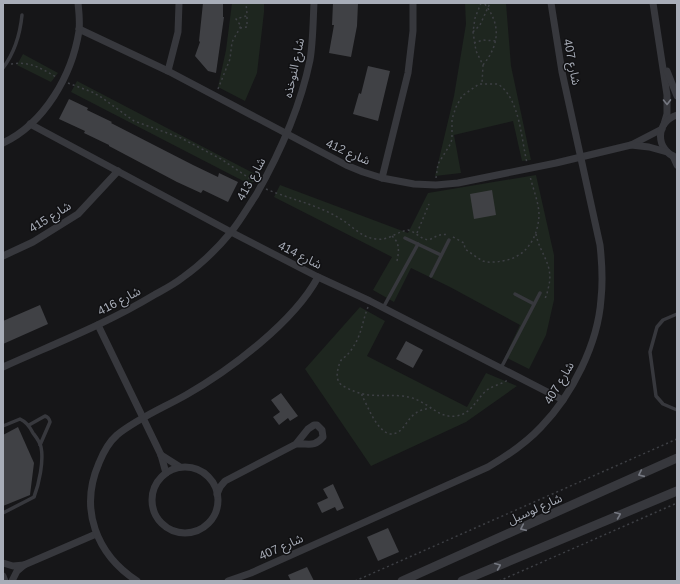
<svg xmlns="http://www.w3.org/2000/svg" width="680" height="584" viewBox="0 0 680 584" font-family="Arial,'Noto Sans Arabic',sans-serif">
<style>
.green{fill:#1e261f}
.building{fill:#404145}
.lines{fill:none;stroke-linecap:round;stroke-linejoin:round}
.path{stroke:#3d3f44;stroke-width:1.5;stroke-dasharray:2 3;stroke-linecap:butt}
.service{stroke:#37383d;stroke-width:3.5}
.minor{stroke:#37383d;stroke-width:7}
.tertiary{stroke:#37383d;stroke-width:9}
.oneway{stroke:#757881}
.labels{text-anchor:middle;dominant-baseline:central;stroke-width:3;stroke-linejoin:round;paint-order:stroke}
.street-label{font-size:12px;fill:#a8adb8;stroke:#111113}
</style>
<rect width="100%" height="100%" fill="#161618"/>
<g class="green">
<path d="M232 3H264V12L257 73 245 101 218 87 226 50Z"/>
<path d="M465 3H506L511 66 531 160 522 161 513 121 454 135 461 173 435 176 454 96 466 24Z"/>
<path d="M23 54 58 73 51 82 17 65Z"/>
<path d="M77 81 257 175 251 185 71 92Z"/>
<path d="M536 175 554 255V300L546 335 529 369 505 357 520 325 450 287 411 268 394 302 373 290 392 257 274 197 280 185 408 233 428 193Z"/>
<path d="M360 307 385 321 367 356 467 407 486 373 517 386 466 422 371 466 305 369Z"/>
</g>
<g class="building">
<path d="M203 3H223V17H224L216 73 208 71 195 56 200 42 199 41Z"/>
<path d="M333 3H358L357 26 351 57 329 53 334 25H332Z"/>
<path d="M368 66 390 71 378 121 353 114 359 93 361 94Z"/>
<path d="M69 99 88 108 87 110 112 122 111 123 193 165 218 177 219 173 238 182 228 202 203 190 201 193 177 182 109 146V145L84 133 85 131 59 119Z"/>
<path d="M492 190 496 215 474 219 470 194Z"/>
<path d="M40 305 48 324 3 344V321Z"/>
<path d="M406 341 423 350 413 368 396 359Z"/>
<path d="M281 393 298 416 290 421 288 418 279 425 273 417 280 412 271 400Z"/>
<path d="M18 427 34 463 30 495 3 506V435Z"/>
<path d="M333 484 344 508 337 511 335 507 322 513 317 503 328 498 323 489Z"/>
<path d="M388 528 399 552 378 561 367 537Z"/>
<path d="M307 567 314 581H291L288 575Z"/>
</g>
<g class="lines">
<g class="path">
<path d="M481 3 475 18 473 32 476 51 483 65 482 84"/>
<path d="M240 28 247 27V16"/>
<path d="M473 32 480 25 490 3"/>
<path d="M474 43 483 40 496 41"/>
<path d="M11 64C29 61 41 68 56 77"/>
<path d="M483 65C500 44 501 24 484 3"/>
<path d="M68 83 92 92 101 97 134 121 181 138 200 148 221 159 255 182"/>
<path d="M218 89 230 59 232 42 241 26 236 19 246 16 247 14 246 3"/>
<path d="M436 178 438 164 451 143 452 138V119L456 107 462 96 479 84H498C520 99 521 138 527 163"/>
<path d="M266 189C292 200 320 205 344 221 354 228 363 238 376 239 388 241 396 232 408 230 416 232 420 239 429 240 435 237 440 233 448 235"/>
<path d="M417 233 429 204"/>
<path d="M536 234C540 255 555 265 548 289 547 293 547 297 543 300"/>
<path d="M392 236C400 243 399 251 397 261"/>
<path d="M453 237 464 243 465 249C471 253 477 258 483 261 489 263 496 262 502 261 525 258 538 239 539 215 539 203 533 189 530 176"/>
<path d="M368 307C363 319 362 332 355 344 353 347 351 351 348 354 346 357 342 358 340 362 338 368 336 375 338 380 339 384 343 386 347 388 368 399 382 394 403 396 410 397 417 399 423 403 434 409 442 418 456 416 472 414 476 399 487 390 494 385 503 384 509 379"/>
<path d="M362 394V396C369 408 375 428 389 434 404 435 405 420 416 413 420 410 425 409 431 408"/>
<path d="M355 581 677 439"/>
<path d="M499 581 677 503"/>
</g>
<g class="service">
<path d="M3 68C15 52 20 35 22 15"/>
<path d="M405 238 441 255"/>
<path d="M431 276 449 240"/>
<path d="M515 294 534 304"/>
<path d="M383 308 418 244"/>
<path d="M677 314 663 320 657 327 650 352 656 396 663 404 677 410"/>
<path d="M501 368 540 293"/>
<path d="M29 425 45 416C48 417 49 418 50 422L40 445"/>
<path d="M3 426 20 419C27 422 30 427 33 433 36 437 40 442 41 447 44 461 39 484 34 497L3 513"/>
</g>
<g class="minor">
<path d="M653 3 667 95V114L664 124"/>
<path d="M79 29 168 71 346 165 363 172 382 178 414 184 436 185 458 183 556 163 631 145 662 129"/>
<path d="M168 71 178 32 179 3"/>
<path d="M667 71 677 96"/>
<path d="M677 115C655 122 655 150 677 158"/>
<path d="M30 124 231 232 318 277 370 301 563 400"/>
<path d="M3 143C45 123 72 75 79 31 80 22 79 12 78 3"/>
<path d="M631 145 649 147 667 152"/>
<path d="M673 156 677 165"/>
<path d="M382 178 408 73 413 31V3"/>
<path d="M3 256 33 242 78 214 118 171"/>
<path d="M98 325 161 455 166 473"/>
<path d="M3 367C54 344 106 324 154 295 163 290 173 285 182 278 199 266 217 249 231 232 240 221 248 207 256 195 280 153 300 108 310 60 313 42 313 22 314 3"/>
<path d="M161 455 180 467"/>
<circle cx="185" cy="500" r="33"/>
<path d="M217 494 220 487 225 481 296 444C308 443 314 448 323 437L322 430 317 425H314L308 429 296 444"/>
<path d="M3 563 13 566 24 565"/>
<path d="M3 576 5 581"/>
<path d="M12 581 17 571 24 565 96 534"/>
<path d="M137 581C96 554 79 509 99 463 103 453 109 442 117 435 138 418 163 408 186 395 230 370 294 322 318 277"/>
<path d="M228 581 251 573 488 467C507 456 526 443 541 427 572 395 598 344 601 299 603 281 602 263 600 245L562 72 551 3"/>
</g>
<g class="tertiary">
<path d="M402 581 677 458"/>
<path d="M462 581 677 491"/>
</g>
</g>
<defs><path id="oneway-chevron" d="M-2-3.5L2.5 0L-2 3.5" fill="none" stroke-width="1.6" stroke-linecap="round" stroke-linejoin="round"/></defs>
<g class="oneway">
<use href="#oneway-chevron" transform="translate(667 102) rotate(89)"/>
<use href="#oneway-chevron" transform="translate(641 474) rotate(156)"/>
<use href="#oneway-chevron" transform="translate(618 515) rotate(-22)"/>
<use href="#oneway-chevron" transform="translate(523 528) rotate(156)"/>
<use href="#oneway-chevron" transform="translate(498 566) rotate(-23)"/>
</g>
<g class="labels">
<g class="street-label">
<text transform="translate(572 62) rotate(79)">شارع 407</text>
<text transform="translate(294 68) rotate(-78)">شارع النوخذه</text>
<text transform="translate(348 152) rotate(24)">شارع 412</text>
<text transform="translate(251 179) rotate(-61)">شارع 413</text>
<text transform="translate(50 217) rotate(-32)">شارع 415</text>
<text transform="translate(300 255) rotate(27)">شارع 414</text>
<text transform="translate(119 301) rotate(-28)">شارع 416</text>
<text transform="translate(559 383) rotate(-59)">شارع 407</text>
<text transform="translate(535 509) rotate(-24)">شارع لوسيل</text>
<text transform="translate(281 547) rotate(-24)">شارع 407</text>
</g>
</g>
<rect width="680" height="584" fill="none" stroke="#a8adb8" stroke-width="8"/>
</svg>
